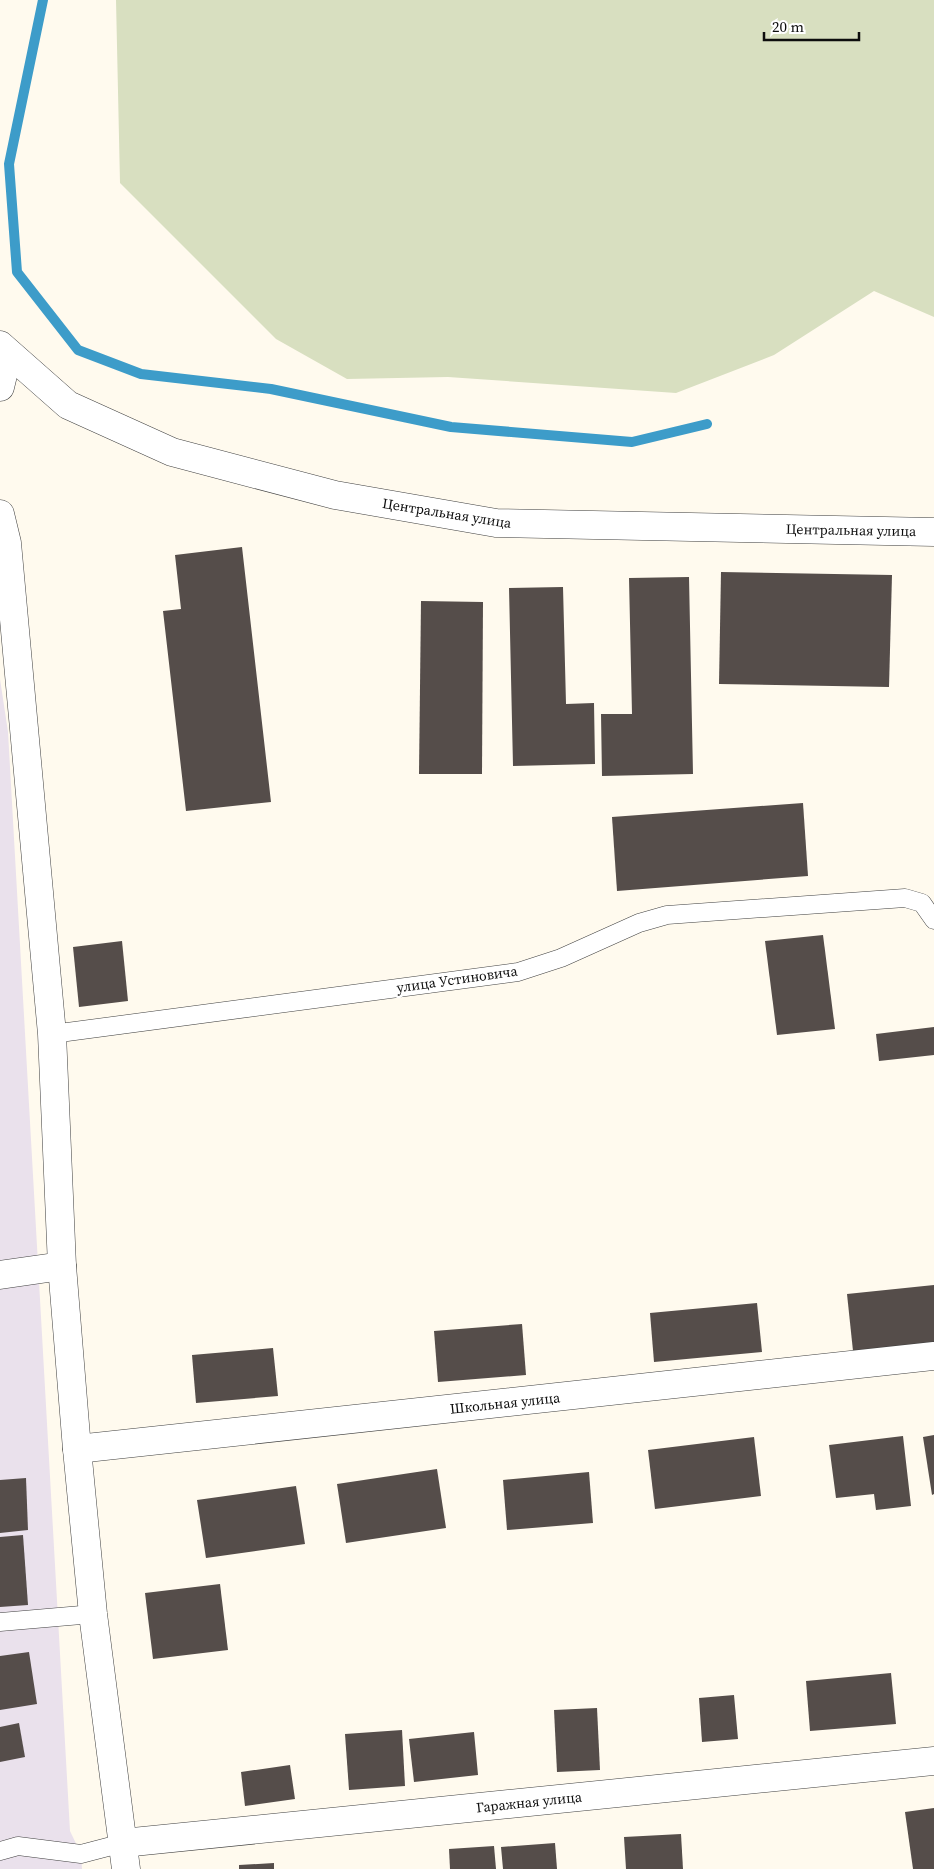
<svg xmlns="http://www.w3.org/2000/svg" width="934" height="1869" viewBox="0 0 934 1869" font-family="'Source Serif 4',serif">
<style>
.industrial{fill:#eae1ec}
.cemetery{fill:#d8dfc0}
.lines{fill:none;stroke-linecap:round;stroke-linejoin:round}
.stream{stroke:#3d9cc9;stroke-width:10}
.building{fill:#554d4a}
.service-casing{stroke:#404040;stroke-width:19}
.minor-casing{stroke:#404040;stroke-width:29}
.tertiary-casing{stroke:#404040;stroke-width:29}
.service{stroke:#fff;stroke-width:18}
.minor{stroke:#fff;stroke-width:28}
.tertiary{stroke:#fff;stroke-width:28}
.labels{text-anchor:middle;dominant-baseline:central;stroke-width:5;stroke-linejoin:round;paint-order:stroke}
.street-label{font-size:14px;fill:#0d0d0d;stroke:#fff}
</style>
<rect width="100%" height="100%" fill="#fffaee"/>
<path class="industrial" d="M0 679 8 732 70 1831 81 1854 82 1869H0Z"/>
<path class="cemetery" d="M116 0H934V317L874 291 774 355 676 393 448 377 347 379 276 339 120 183Z"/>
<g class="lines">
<path class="stream" d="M43 0 9 164 17 272 78 350 141 374 271 389 451 427 632 442 707 424"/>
</g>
<g class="building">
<path d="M242 547 271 802 186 811 163 611 181 609 175 555Z"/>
<path d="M721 572 892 575 889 687 719 684Z"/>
<path d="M689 577 693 774 602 776 601 714H632L629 578Z"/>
<path d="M563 587 566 704 594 703 595 764 513 766 509 588Z"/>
<path d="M421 601 483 602 482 774H419Z"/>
<path d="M803 803 808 876 617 891 612 817Z"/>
<path d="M823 935 835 1029 777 1035 765 941Z"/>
<path d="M122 941 128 1001 79 1007 73 947Z"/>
<path d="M934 1027V1055L879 1061 876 1034Z"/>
<path d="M934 1285V1342L853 1351 847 1294Z"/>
<path d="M757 1303 762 1352 654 1362 650 1313Z"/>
<path d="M522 1324 526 1375 438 1382 434 1331Z"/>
<path d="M273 1348 278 1396 196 1403 192 1355Z"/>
<path d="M934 1435V1494L932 1495 923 1437Z"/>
<path d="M903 1436 911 1506 876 1510 874 1494 836 1498 829 1445Z"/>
<path d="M754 1437 761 1496 655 1509 648 1450Z"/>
<path d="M437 1469 446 1528 346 1543 337 1484Z"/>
<path d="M589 1472 593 1523 507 1530 503 1480Z"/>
<path d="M26 1478 28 1530 0 1533V1480Z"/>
<path d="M296 1486 305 1544 206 1558 197 1500Z"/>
<path d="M23 1535 28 1605 0 1607V1537Z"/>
<path d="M220 1584 228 1650 153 1659 145 1593Z"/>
<path d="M29 1652 37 1704 0 1710V1656Z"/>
<path d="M891 1673 896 1724 810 1731 806 1681Z"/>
<path d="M734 1695 738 1739 702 1742 699 1698Z"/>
<path d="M597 1708 600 1770 557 1772 554 1710Z"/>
<path d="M19 1723 25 1757 0 1762V1727Z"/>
<path d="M402 1730 405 1786 349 1790 345 1734Z"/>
<path d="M474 1732 478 1775 414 1782 409 1739Z"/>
<path d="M290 1765 295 1799 245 1806 241 1772Z"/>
<path d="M934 1808V1869H913L905 1812Z"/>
<path d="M681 1834 683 1869H626L624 1837Z"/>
<path d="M555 1843 557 1869H503L501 1847Z"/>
<path d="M494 1846 496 1869H450L449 1849Z"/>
<path d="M274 1863V1869H239V1865Z"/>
</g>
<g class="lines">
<defs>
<g id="service">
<path d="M52 1034 518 972 561 958 639 923 667 915 905 898 922 903 934 920"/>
<path d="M0 1622 93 1614"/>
<path d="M0 1851 18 1846 81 1854 123 1843"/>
</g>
<g id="minor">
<path d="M0 387 8 354"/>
<path d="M0 514 7 543 52 1034 62 1266 77 1449 93 1614 126 1869"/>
<path d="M0 1275 62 1266"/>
<path d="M77 1449 934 1356"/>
<path d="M123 1843 934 1761"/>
</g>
<path id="tertiary" d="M0 345 68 405 172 452 335 495 496 523 934 532"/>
</defs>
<use href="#service" class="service-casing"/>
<use href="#minor" class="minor-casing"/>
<use href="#tertiary" class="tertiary-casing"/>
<use href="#service" class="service"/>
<use href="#minor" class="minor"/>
<use href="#tertiary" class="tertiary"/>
</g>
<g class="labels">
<g class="street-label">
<text transform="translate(447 513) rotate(9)">Центральная улица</text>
<text transform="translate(851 530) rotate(1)">Центральная улица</text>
<text transform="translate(457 979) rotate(-8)">улица Устиновича</text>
<text transform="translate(505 1403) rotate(-6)">Школьная улица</text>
<text transform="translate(529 1802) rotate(-6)">Гаражная улица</text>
</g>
</g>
<path d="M764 32v8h95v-8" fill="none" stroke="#0d0d0d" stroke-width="2.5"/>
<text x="772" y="32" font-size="15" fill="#0d0d0d" stroke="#ffffff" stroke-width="4" paint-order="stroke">20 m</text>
</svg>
